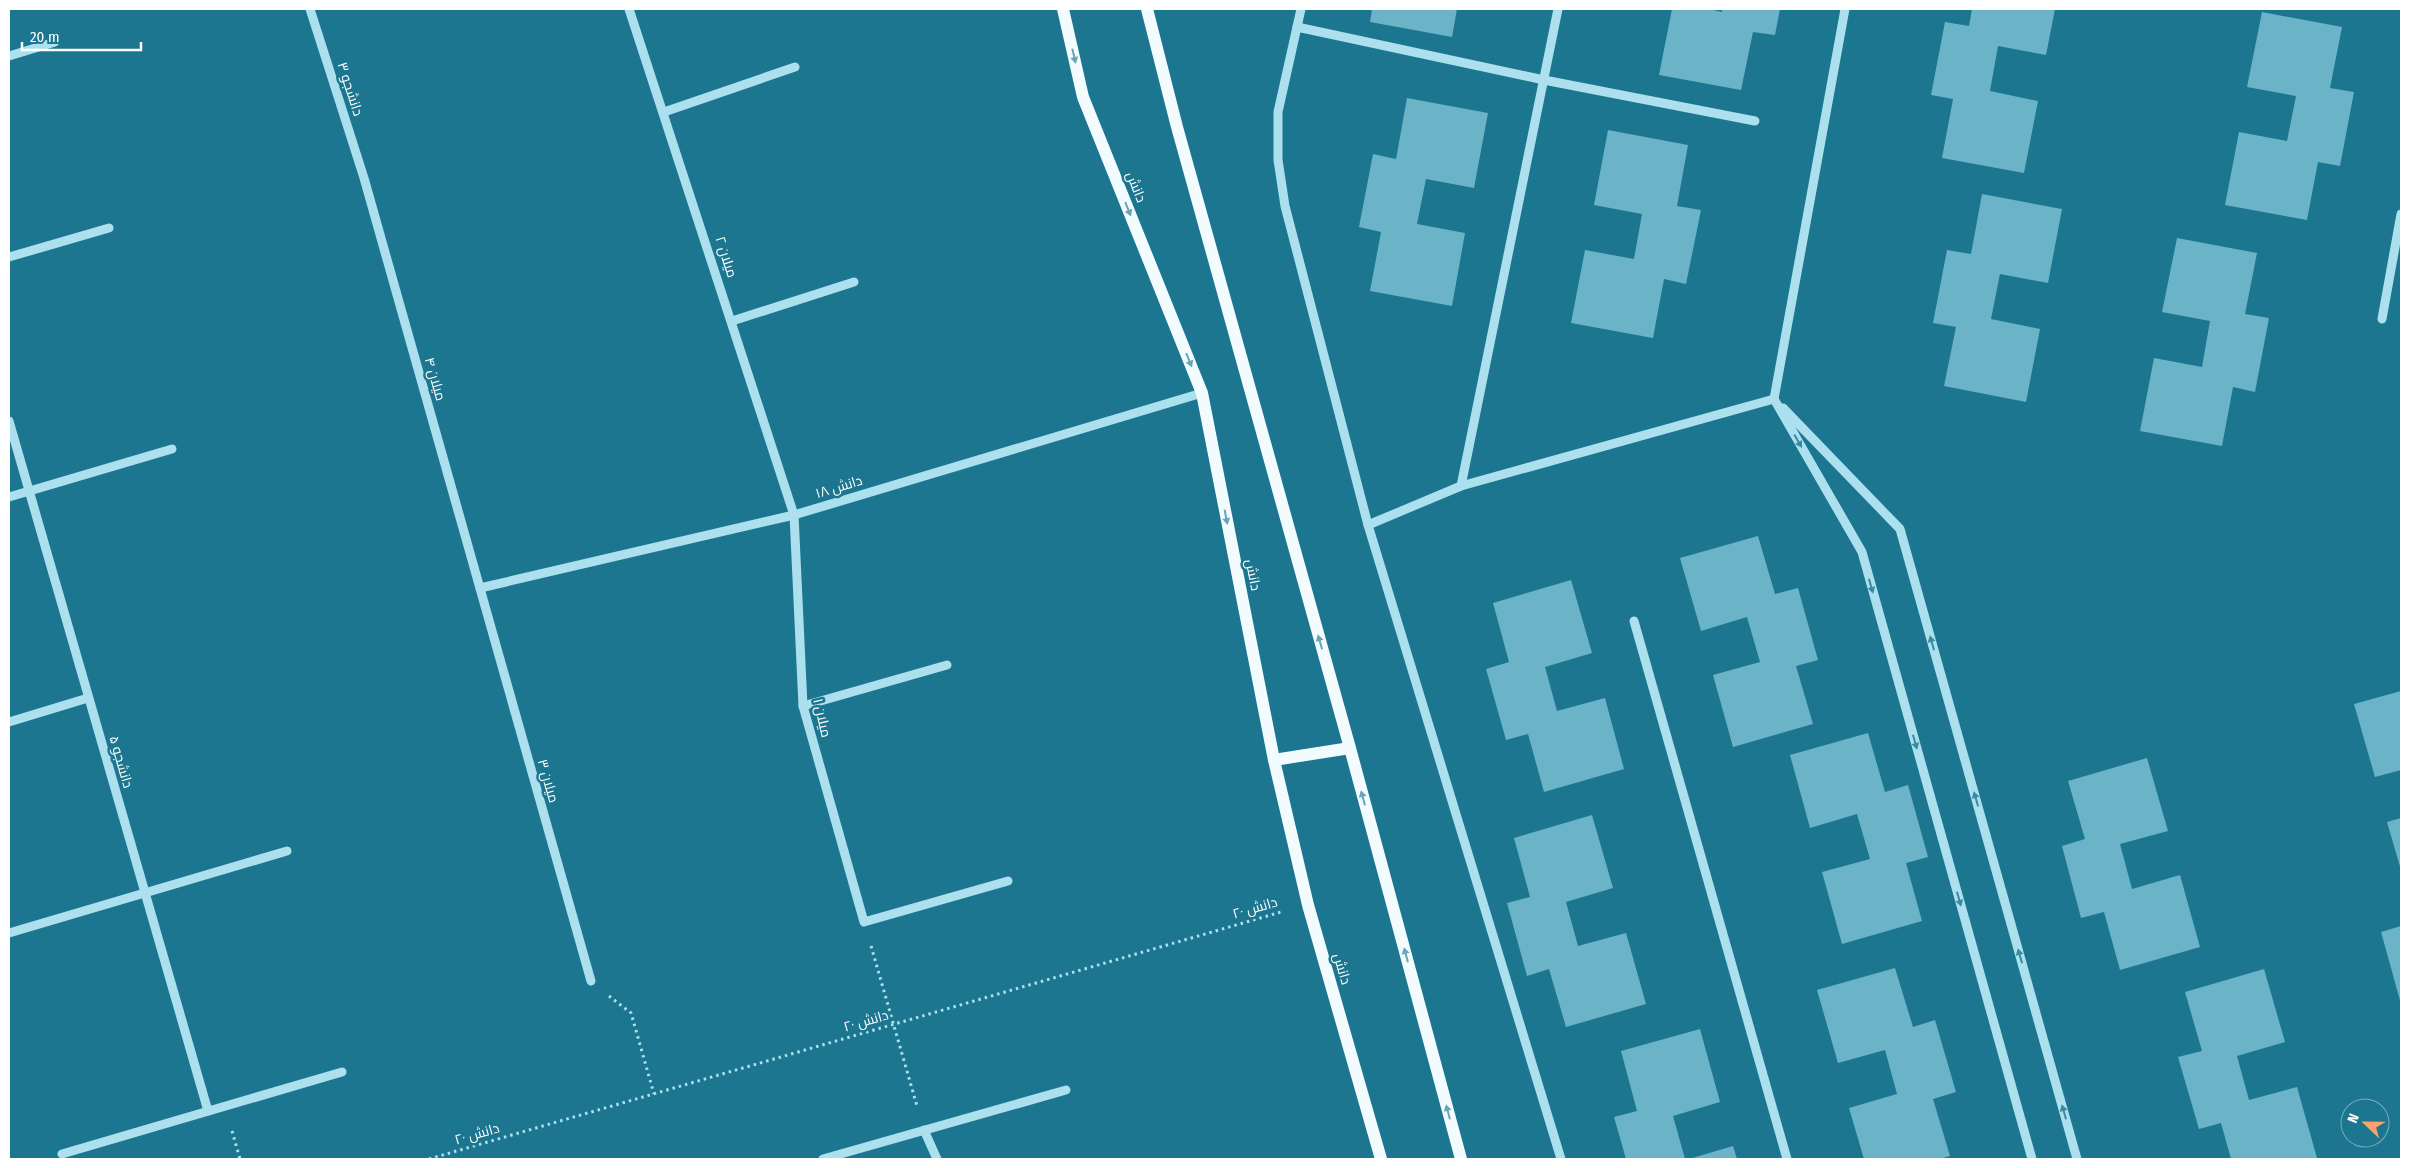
<svg xmlns="http://www.w3.org/2000/svg" width="2410" height="1168" viewBox="0 0 2410 1168" font-family="'Fira Sans Condensed',Cairo,sans-serif">
<style>
.building{fill:#6bb3c6}
.lines{fill:none;stroke-linecap:round;stroke-linejoin:round}
.path{stroke:#ace0ee;stroke-width:3;stroke-dasharray:2.5 4;stroke-linecap:butt}
.minor{stroke:#ace0ee;stroke-width:9}
.major{stroke:#f2fcff;stroke-width:12}
.oneway{fill:#67a5b7}
.oneway2{fill:#398ba3}
.labels{text-anchor:middle;dominant-baseline:central;stroke-width:5;stroke-linejoin:round;paint-order:stroke}
.street-label{font-size:14px;fill:#fff;stroke:#1c7690}
</style>
<rect width="100%" height="100%" fill="#1c7690"/>
<g class="building">
<path d="M1372 9H1457L1452 37 1370 22Z"/>
<path d="M1672 9H1708L1722 12V9H1780L1775 35 1753 32 1741 90 1659 75Z"/>
<path d="M1972 9H2055L2046 55 1998 46 1990 91 2038 101 2024 173 1942 158 1953 99 1931 95 1945 22 1969 26Z"/>
<path d="M2262 12 2342 27 2330 88 2354 92 2340 166 2318 162 2307 220 2225 205 2239 132 2287 141 2296 96 2247 87Z"/>
<path d="M1407 98 1488 113 1474 188 1426 179 1417 224 1465 233 1452 306 1370 291 1381 232 1359 227 1373 154 1396 159Z"/>
<path d="M1608 130 1688 145 1677 206 1701 210 1686 284 1664 279 1653 338 1571 323 1585 250 1634 259 1642 214 1594 205Z"/>
<path d="M1982 194 2062 209 2048 283 2000 274 1991 319 2040 329 2026 402 1944 386 1956 327 1933 323 1947 250 1971 254Z"/>
<path d="M2177 238 2257 253 2245 314 2269 318 2255 392 2233 387 2222 446 2140 431 2154 358 2202 367 2210 321 2162 312Z"/>
<path d="M1758 536 1775 594 1798 588 1818 660 1796 666 1813 724 1733 747 1713 675 1760 662 1747 617 1701 631 1680 558Z"/>
<path d="M1571 580 1592 653 1545 667 1557 711 1605 698 1624 769 1544 792 1528 734 1506 740 1486 669 1509 662 1493 603Z"/>
<path d="M2401 691V770L2375 777 2354 704Z"/>
<path d="M1868 733 1885 792 1908 785 1928 857 1906 863 1922 921 1842 944 1822 872 1870 859 1857 814 1810 828 1790 755Z"/>
<path d="M2147 758 2168 831 2120 844 2132 889 2180 875 2200 947 2120 970 2104 912 2081 918 2062 846 2085 839 2068 781Z"/>
<path d="M1592 815 1613 888 1566 902 1578 946 1626 933 1646 1004 1566 1027 1549 969 1527 976 1507 903 1530 897 1514 838Z"/>
<path d="M2401 818V870L2387 822Z"/>
<path d="M2401 926V1004L2381 932Z"/>
<path d="M1895 968 1913 1027 1935 1020 1956 1092 1933 1099 1950 1156 1939 1159H1864L1849 1108 1897 1094 1885 1050 1838 1063 1817 990Z"/>
<path d="M2264 969 2285 1042 2237 1056 2249 1100 2297 1087 2317 1158 2312 1159H2231L2221 1123 2199 1129 2178 1057 2202 1051 2185 992Z"/>
<path d="M1700 1029 1720 1102 1673 1116 1685 1159H1626L1614 1117 1637 1111 1621 1051Z"/>
<path d="M1733 1146 1737 1159H1689Z"/>
</g>
<g class="lines">
<g class="path">
<path d="M871 946 917 1106"/>
<path d="M609 996 631 1013 654 1094"/>
<path d="M232 1131 240 1159"/>
<path d="M429 1159 1281 912"/>
</g>
<g class="minor">
<path d="M310 9 364 178 591 981"/>
<path d="M629 9 794 515 803 706 864 922 1008 881"/>
<path d="M1301 9 1278 112V160L1285 206 1368 525 1561 1159"/>
<path d="M1845 9 1774 399 1862 552 2032 1159"/>
<path d="M1297 27 1544 80 1755 121"/>
<path d="M9 56 55 42"/>
<path d="M664 112 795 67"/>
<path d="M9 257 109 228"/>
<path d="M2382 319 2401 214"/>
<path d="M732 321 854 282"/>
<path d="M1783 408 1900 529 2077 1159"/>
<path d="M9 421 208 1111"/>
<path d="M1461 486 1558 9"/>
<path d="M9 497 172 449"/>
<path d="M1368 525 1461 486 1774 399"/>
<path d="M480 588 794 515 1202 393"/>
<path d="M1634 621 1787 1159"/>
<path d="M803 706 947 665"/>
<path d="M9 722 88 698"/>
<path d="M9 933 287 851"/>
<path d="M924 1130 937 1159"/>
<path d="M62 1154 342 1072"/>
<path d="M823 1159 1066 1090"/>
</g>
<g class="major">
<path d="M1063 9 1083 97 1202 393 1274 760 1308 905 1381 1159"/>
<path d="M1147 9 1177 127 1350 748 1461 1159"/>
<path d="M1274 760 1350 748"/>
</g>
</g>
<defs><path id="oneway-solid" d="M-6-.8H1V-3.2L6.5 0L1 3.2V.8H-6Z" transform="scale(1.25)"/></defs>
<g class="oneway">
<use href="#oneway-solid" transform="translate(1074 56) rotate(77)"/>
<use href="#oneway-solid" transform="translate(1128 209) rotate(68)"/>
<use href="#oneway-solid" transform="translate(1189 360) rotate(68)"/>
<use href="#oneway-solid" transform="translate(1226 517) rotate(79)"/>
<use href="#oneway-solid" transform="translate(1320 642) rotate(-106)"/>
<use href="#oneway-solid" transform="translate(1363 798) rotate(-105)"/>
<use href="#oneway-solid" transform="translate(1406 955) rotate(-105)"/>
<use href="#oneway-solid" transform="translate(1448 1112) rotate(-105)"/>
</g>
<g class="oneway2">
<use href="#oneway-solid" transform="translate(1798 441) rotate(60)"/>
<use href="#oneway-solid" transform="translate(1871 586) rotate(74)"/>
<use href="#oneway-solid" transform="translate(1932 643) rotate(-106)"/>
<use href="#oneway-solid" transform="translate(1915 742) rotate(74)"/>
<use href="#oneway-solid" transform="translate(1976 799) rotate(-106)"/>
<use href="#oneway-solid" transform="translate(1959 899) rotate(74)"/>
<use href="#oneway-solid" transform="translate(2020 956) rotate(-106)"/>
<use href="#oneway-solid" transform="translate(2064 1112) rotate(-106)"/>
</g>
<g class="labels">
<g class="street-label">
<text transform="translate(350 89) rotate(72)">دانشجو ۳</text>
<text transform="translate(1136 187) rotate(68)">دانش</text>
<text transform="translate(726 257) rotate(72)">میلان ۲</text>
<text transform="translate(435 379) rotate(74)">میلان ۴</text>
<text transform="translate(839 487) rotate(-17)">دانش ۱۸</text>
<text transform="translate(1253 575) rotate(79)">دانش</text>
<text transform="translate(822 718) rotate(77)">میلان ۱</text>
<text transform="translate(121 762) rotate(74)">دانشجو ۵</text>
<text transform="translate(548 781) rotate(74)">میلان ۳</text>
<text transform="translate(1255 908) rotate(-16)">دانش ۲۰</text>
<text transform="translate(1342 969) rotate(74)">دانش</text>
<text transform="translate(866 1021) rotate(-16)">دانش ۲۰</text>
<text transform="translate(477 1134) rotate(-16)">دانش ۲۰</text>
</g>
</g>
<rect width="2410" height="1168" fill="none" stroke="#ffffff" stroke-width="20"/>
<g transform="translate(2365 1123) rotate(292)"><circle r="24" fill="#1c7690" stroke="#77adbc"/>
<path d="M0-4L9 19L0 12L-9 19Z" fill="#fea16a"/>
<text y="-8" font-size="14" font-weight="bold" text-anchor="middle" fill="#ffffff">N</text>
</g>
<path d="M22 42v8h119v-8" fill="none" stroke="#ffffff" stroke-width="2.5"/>
<text x="30" y="42" font-size="15" fill="#ffffff" stroke="#1c7690" stroke-width="4" paint-order="stroke">20 m</text>
</svg>
